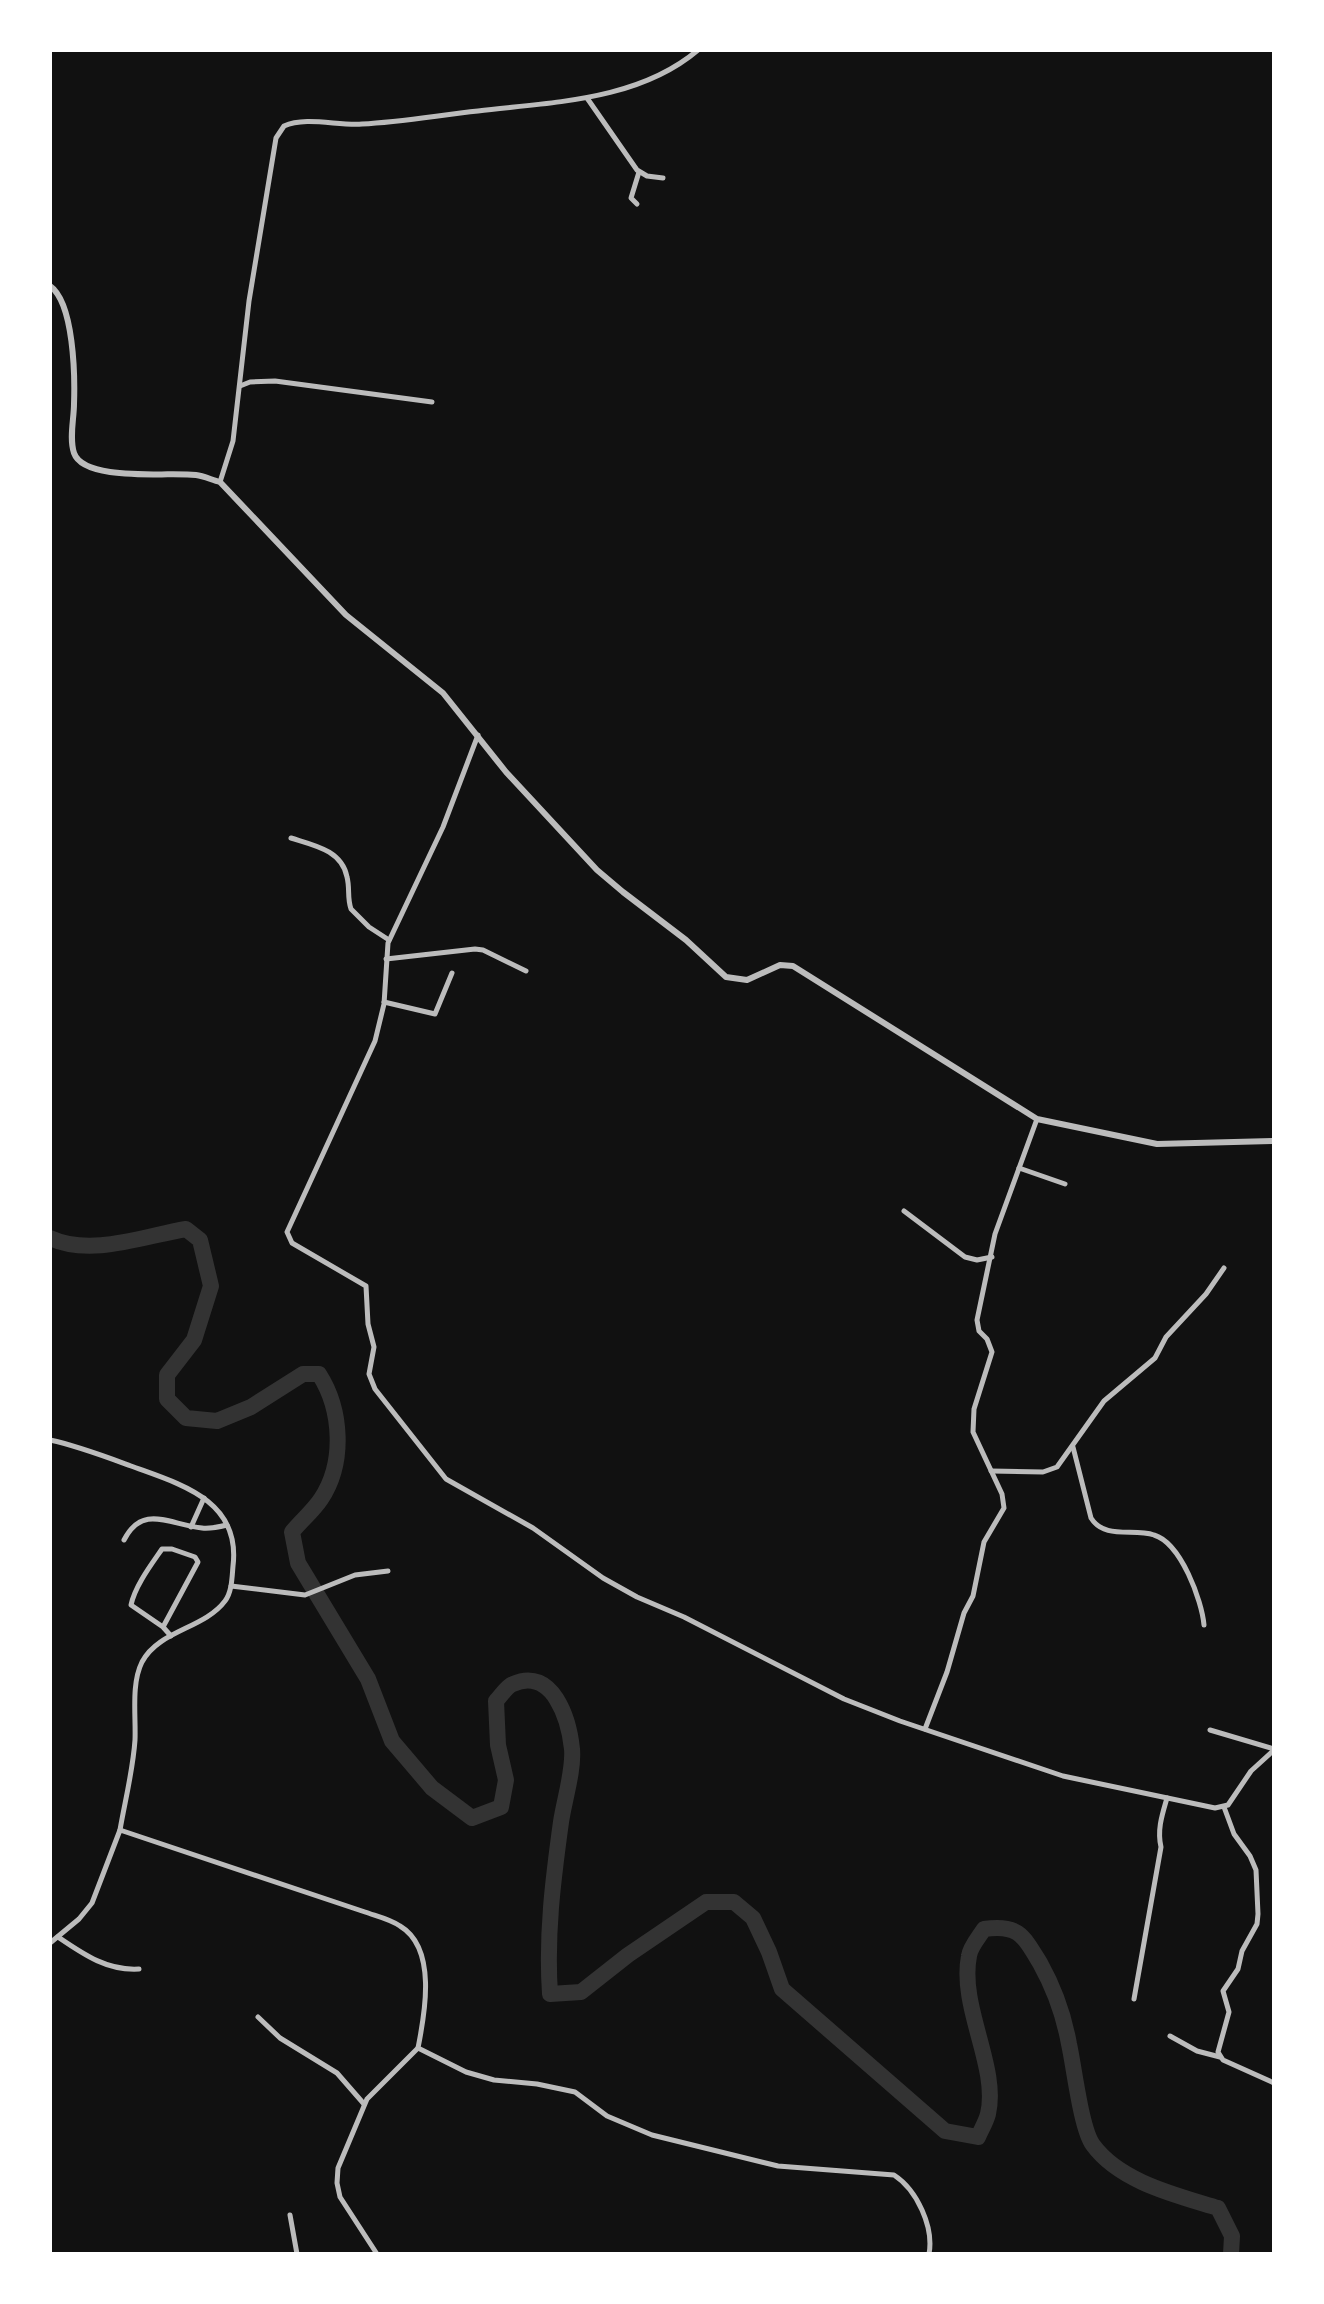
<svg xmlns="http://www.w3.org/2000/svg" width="1324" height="2304" viewBox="0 0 1324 2304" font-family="'Public Sans',sans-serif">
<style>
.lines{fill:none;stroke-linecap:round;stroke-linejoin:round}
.river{stroke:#333;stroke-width:16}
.minor{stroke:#bcbcbc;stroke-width:5}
.tertiary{stroke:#bcbcbc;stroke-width:6}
</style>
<rect width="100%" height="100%" fill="#111"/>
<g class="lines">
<path class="river" d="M50 1238C91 1257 144 1236 186 1229L200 1240 211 1286 194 1340 167 1375V1399L186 1418 217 1421 251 1407 303 1374H319C342 1410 345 1463 321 1499 313 1511 301 1521 292 1532L298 1563 368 1679 392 1741 432 1788 472 1818 501 1807 506 1780 498 1745 496 1701C501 1696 507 1686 513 1684 553 1666 569 1720 572 1749 574 1770 564 1801 561 1822 553 1880 546 1935 550 1994L581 1992 628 1955 706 1902H734L753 1918 769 1952 782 1989 945 2131 978 2137C981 2130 986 2122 988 2114 999 2067 959 2007 969 1956 970 1947 979 1937 984 1929 1018 1924 1023 1935 1040 1963 1054 1988 1064 2016 1069 2044 1074 2066 1081 2129 1093 2145 1120 2182 1176 2195 1218 2208L1232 2236 1231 2254"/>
<g class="minor">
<path d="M587 98 637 170 647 176 663 178"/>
<path d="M637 204 631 198 639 172"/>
<path d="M240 386 250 382 275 381 432 402"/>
<path d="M220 482 233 441 249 301 276 138 284 126C306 116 338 126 362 124 401 122 440 115 478 111 552 102 638 101 698 50"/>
<path d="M478 735 443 827 388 943 384 1004 375 1041 287 1232 292 1243 366 1286 368 1324 374 1347 369 1374 375 1389 446 1479 533 1528 603 1578 637 1597 684 1617 844 1699 900 1721 1063 1776 1215 1808 1228 1805 1251 1771 1274 1750"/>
<path d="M291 838C313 845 342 850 347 877 350 888 347 898 351 909L369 927 389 940"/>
<path d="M386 959 475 949 483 950 526 971"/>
<path d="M384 1002 435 1014 452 973"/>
<path d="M1019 1168 1065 1184"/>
<path d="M904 1211 965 1257 977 1260 992 1257"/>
<path d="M50 1440C78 1446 104 1456 131 1466 180 1484 241 1500 233 1566 232 1577 232 1592 225 1601 204 1629 159 1630 142 1662 131 1684 136 1716 135 1740 133 1770 125 1801 120 1830"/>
<path d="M1073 1447 1091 1518C1105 1540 1133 1528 1154 1535 1181 1543 1202 1601 1204 1625"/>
<path d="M991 1471 1043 1472 1057 1467 1104 1401 1155 1358 1166 1337 1206 1294 1224 1268"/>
<path d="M191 1527 204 1498"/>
<path d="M124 1540C143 1503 170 1525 202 1528 211 1529 219 1527 227 1525"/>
<path d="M231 1586 305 1595 355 1575 388 1571"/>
<path d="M163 1627 198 1562 195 1557 172 1549H162C151 1565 135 1586 131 1605L163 1627 171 1636"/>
<path d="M925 1729 947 1672 964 1613 973 1596 984 1542 1004 1508 1002 1494 973 1432 974 1409 992 1352 987 1339 979 1331 977 1320 995 1234 1037 1119"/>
<path d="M1210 1730 1274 1749"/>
<path d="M1224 1807 1234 1834 1250 1856 1256 1870 1258 1914 1257 1924 1242 1951 1238 1969 1223 1991 1229 2012 1218 2052 1223 2060 1274 2083"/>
<path d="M58 1937C83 1954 107 1971 139 1969"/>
<path d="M50 1943 79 1919 92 1903 120 1830 365 1912C376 1916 390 1919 400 1926 437 1948 425 2013 418 2048L466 2072 494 2080 537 2084 575 2092 607 2116 652 2135 778 2166 894 2175C917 2190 934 2227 929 2254"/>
<path d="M1134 1999 1161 1847C1157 1830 1162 1815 1167 1798"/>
<path d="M258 2017 280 2038 337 2073 364 2104"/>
<path d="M1170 2036 1197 2051 1220 2057"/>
<path d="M290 2215 297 2254"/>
<path d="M377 2254 340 2197 337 2183 338 2168 367 2099 418 2048"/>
</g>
<path class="tertiary" d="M50 286C74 303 75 376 74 404 74 419 69 438 74 453 84 482 169 472 196 475 204 476 212 480 220 482L346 615 443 693 506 772 597 870 623 892 686 940 726 977 747 980 780 965 793 966 1037 1119 1157 1144 1274 1141"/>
</g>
<rect width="1324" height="2304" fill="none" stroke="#ffffff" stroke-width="104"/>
</svg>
